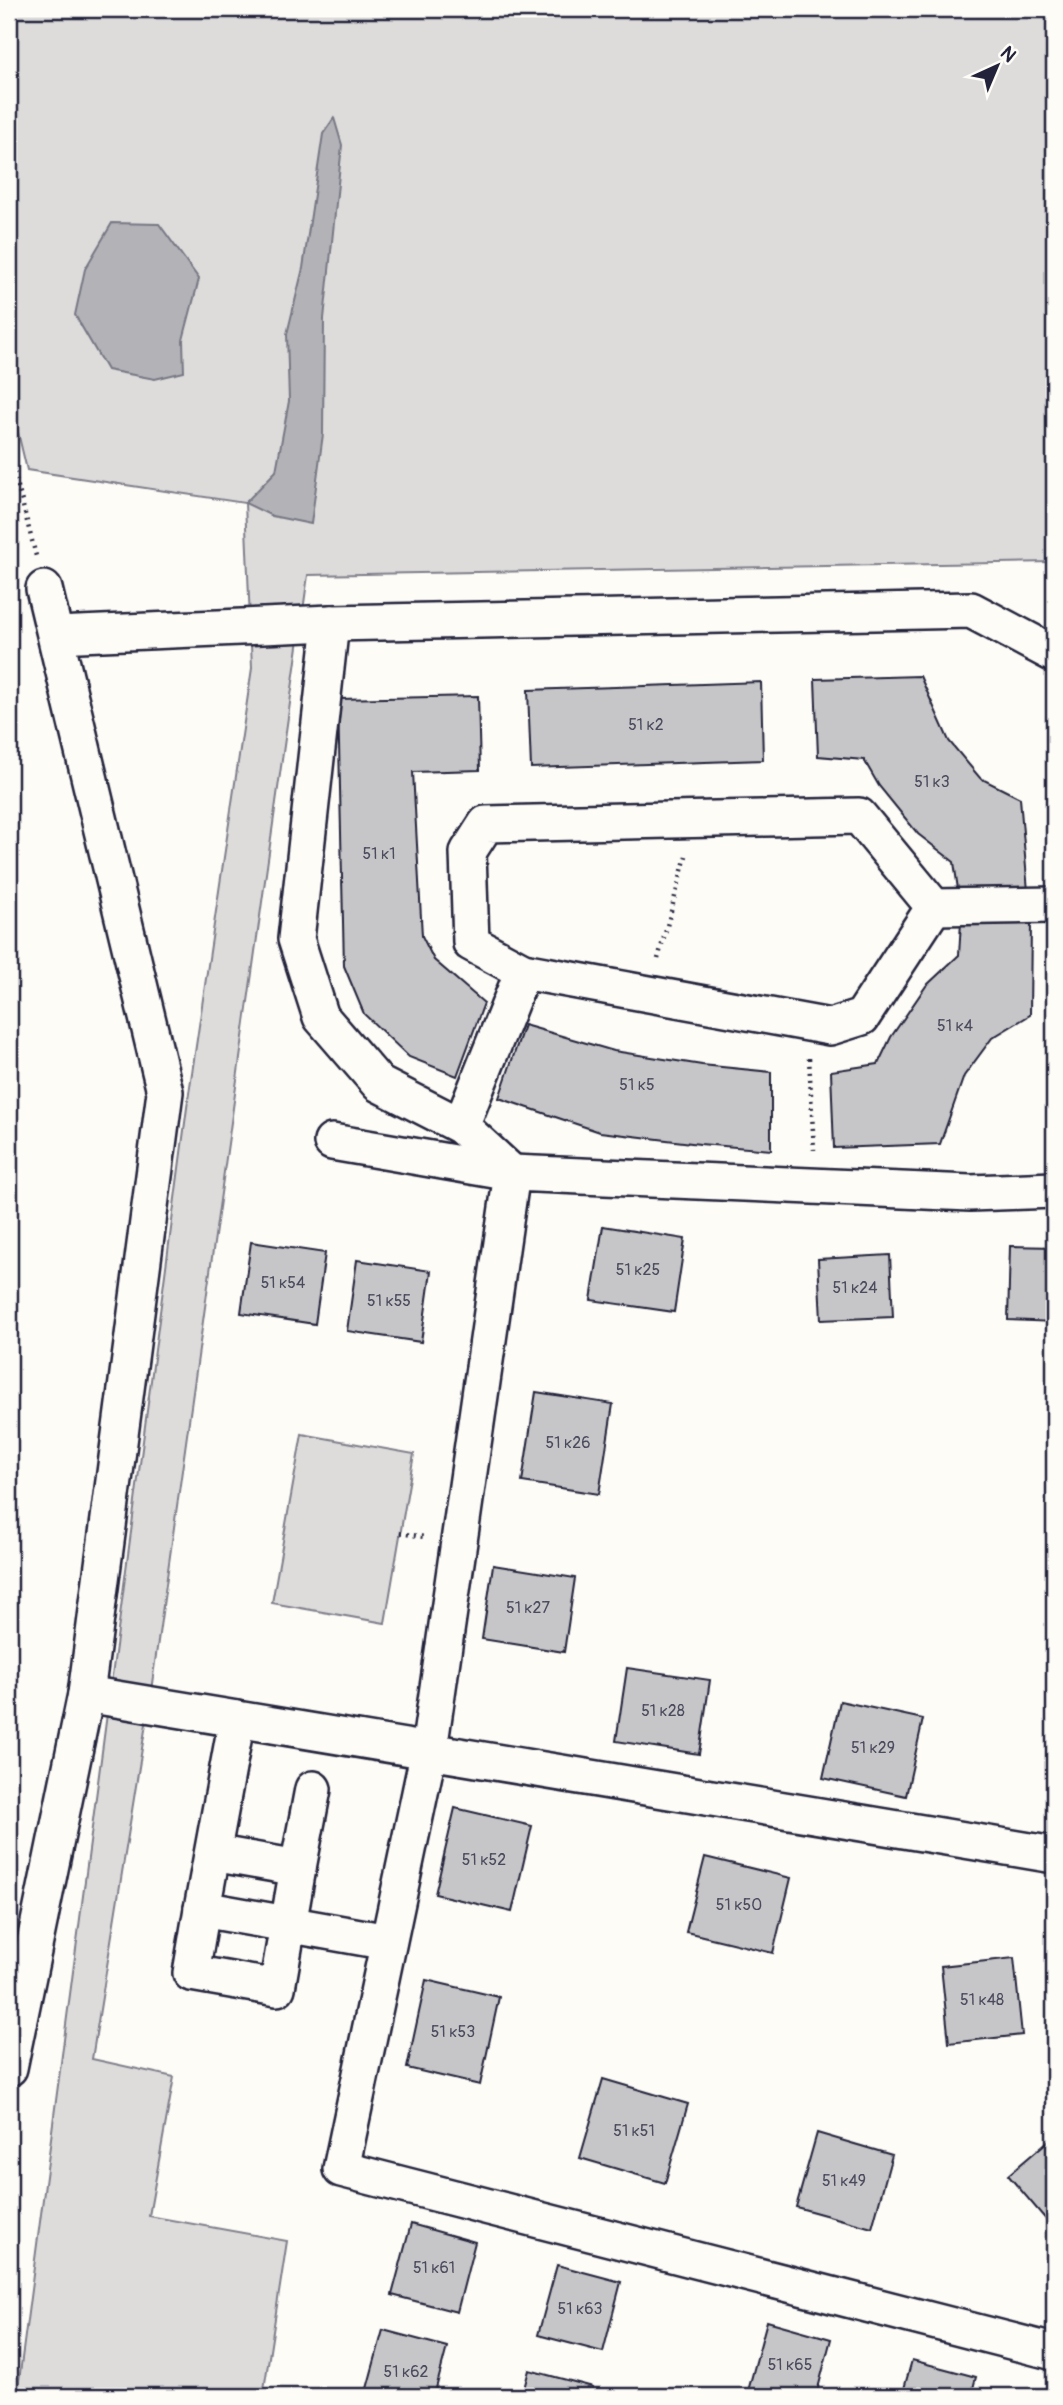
<svg xmlns="http://www.w3.org/2000/svg" width="1063" height="2405" viewBox="0 0 1063 2405" font-family="Pangolin,sans-serif">
<style>
.green{fill:#dddcdb;stroke:#807f8b;stroke-width:2}
.water{fill:#b2b2b7;stroke:#787885;stroke-width:2}
.building{fill:#c6c6c8;stroke:#22223b;stroke-width:2}
.lines{fill:none;stroke-linecap:round;stroke-linejoin:round}
.minor-casing{stroke:#22223b;stroke-width:40}
.path{stroke:#22223b;stroke-width:4.5;stroke-dasharray:2 5;stroke-linecap:butt}
.minor{stroke:#fdfcf7;stroke-width:35}
.labels{text-anchor:middle;dominant-baseline:central;stroke-width:5;stroke-linejoin:round;paint-order:stroke}
.number-label{font-size:16px;fill:#4b4b5e}
</style>
<rect width="100%" height="100%" fill="#fdfcf7"/>
<filter id="ink" filterUnits="userSpaceOnUse"><feTurbulence type="fractalNoise" baseFrequency=".0143" numOctaves="2"/><feDisplacementMap in="SourceGraphic" scale="14" xChannelSelector="R" yChannelSelector="G"/><feConvolveMatrix kernelMatrix="1 2 1 2 8 2 1 2 1" color-interpolation-filters="sRGB"/></filter>
<g filter="url(#ink)">
<g class="green">
<path d="M9 9H1054V562L308 575 149 1705 92 2059 174 2077 149 2216 287 2241 263 2396H17L188 1100 252 668 245 503 27 470 9 395Z"/>
<path d="M302 1434 414 1454 385 1623 272 1603Z"/>
</g>
<g class="water">
<path d="M334 118 342 145 324 319 323 434 311 524 272 516 245 503 276 471 289 401 287 334 303 268 323 134Z"/>
<path d="M112 223 159 224 199 279 183 340 184 372 155 379 107 370 75 315 85 269Z"/>
</g>
<g class="building">
<path d="M920 676 949 741 980 778 1020 798 1028 891 959 896 954 862 918 834 879 786 864 760 818 756 815 679Z"/>
<path d="M761 682 763 760 531 768 528 690Z"/>
<path d="M478 696 480 770 413 772 422 936 434 960 484 1003 457 1076 409 1057 364 1014 344 966 338 699Z"/>
<path d="M961 922H1031L1030 1015 992 1038 964 1076 940 1144 834 1148 831 1071 878 1064 891 1037 926 986 959 955Z"/>
<path d="M524 1025 614 1051 702 1065 771 1072V1150L700 1144 600 1132 499 1098Z"/>
<path d="M603 1226 685 1239 674 1312 591 1300Z"/>
<path d="M251 1242 325 1253 315 1324 241 1313Z"/>
<path d="M1010 1246 1054 1247V1322L1008 1320Z"/>
<path d="M890 1255 893 1317 821 1320 818 1259Z"/>
<path d="M357 1260 431 1271 421 1342 347 1331Z"/>
<path d="M536 1392 613 1404 599 1494 522 1482Z"/>
<path d="M493 1565 575 1578 564 1652 482 1639Z"/>
<path d="M627 1668 710 1680 699 1754 616 1741Z"/>
<path d="M840 1701 923 1719 906 1796 823 1778Z"/>
<path d="M455 1808 532 1826 512 1912 435 1894Z"/>
<path d="M705 1857 791 1878 773 1953 686 1932Z"/>
<path d="M1014 1958 1022 2035 949 2043 941 1966Z"/>
<path d="M426 1980 499 1997 480 2085 407 2068Z"/>
<path d="M603 2079 688 2104 665 2183 580 2158Z"/>
<path d="M817 2133 892 2155 872 2228 796 2207Z"/>
<path d="M1054 2136V2229L1008 2175Z"/>
<path d="M411 2224 475 2242 457 2312 392 2295Z"/>
<path d="M557 2265 621 2282 603 2352 538 2335Z"/>
<path d="M767 2321 831 2339 816 2396H766L748 2391Z"/>
<path d="M383 2330 447 2347 434 2396H365Z"/>
<path d="M912 2360 976 2377 971 2396H902Z"/>
<path d="M529 2370 593 2387 591 2396H522Z"/>
</g>
<g class="lines">
<defs>
<g id="minor">
<path d="M331 623 296 939 321 1017 379 1084 461 1126 512 1173 332 1142"/>
<path d="M56 635 331 623 971 610 1054 654"/>
<path d="M859 816 934 907 862 1017 830 1027 523 971 471 943 468 852 486 824Z"/>
<path d="M934 907 1054 905"/>
<path d="M461 1126 523 971"/>
<path d="M1054 1190 970 1193 512 1173 429 1750 341 2169 1054 2352"/>
<path d="M86 1694 1054 1855"/>
<path d="M237 1719 202 1909 388 1942"/>
<path d="M298 1868 313 1789"/>
<path d="M202 1909 191 1973 277 1988 298 1868 213 1853"/>
<path d="M9 2068 86 1694 165 1092 44 589"/>
</g>
</defs>
<use href="#minor" class="minor-casing"/>
<g class="path">
<path d="M9 452 36 556"/>
<path d="M658 959 686 856"/>
<path d="M809 1058 814 1150"/>
<path d="M400 1533 424 1537"/>
</g>
<use href="#minor" class="minor"/>
</g>
</g>
<g class="labels">
<g class="number-label">
<text x="646" y="725">51 к2</text>
<text x="932" y="782">51 к3</text>
<text x="379" y="854">51 к1</text>
<text x="955" y="1026">51 к4</text>
<text x="637" y="1085">51 к5</text>
<text x="638" y="1270">51 к25</text>
<text x="283" y="1283">51 к54</text>
<text x="855" y="1288">51 к24</text>
<text x="389" y="1301">51 к55</text>
<text x="568" y="1443">51 к26</text>
<text x="528" y="1608">51 к27</text>
<text x="663" y="1711">51 к28</text>
<text x="873" y="1748">51 к29</text>
<text x="484" y="1860">51 к52</text>
<text x="739" y="1905">51 к50</text>
<text x="982" y="2000">51 к48</text>
<text x="453" y="2032">51 к53</text>
<text x="634" y="2131">51 к51</text>
<text x="844" y="2181">51 к49</text>
<text x="434" y="2268">51 к61</text>
<text x="580" y="2309">51 к63</text>
<text x="790" y="2365">51 к65</text>
<text x="406" y="2372">51 к62</text>
</g>
</g>
<rect width="1063" height="2405" fill="none" stroke="#fdfcf7" stroke-width="35"/>
<rect x="18" y="18" width="1028" height="2370" fill="none" stroke="#22223b" stroke-width="2.5" filter="url(#ink)"/>
<g transform="translate(997 66) rotate(44)" stroke="#fdfcf7" stroke-width="5" paint-order="stroke">
<path d="M0-5L12 26L0 18L-12 26Z" fill="#22223b"/>
<text y="-10" font-size="19" font-weight="bold" text-anchor="middle" fill="#22223b">N</text>
</g>
</svg>
